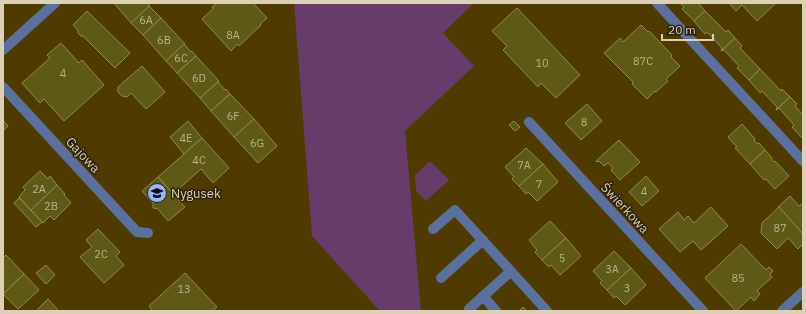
<svg xmlns="http://www.w3.org/2000/svg" width="806" height="314" viewBox="0 0 806 314" font-family="'IBM Plex Sans',sans-serif">
<style>
.green{fill:#673c6a}
.building{fill:#5e5a16;stroke:#8f8b54}
.lines{fill:none;stroke-linecap:round;stroke-linejoin:round}
.minor{stroke:#5b709d;stroke-width:10}
.labels{text-anchor:middle;dominant-baseline:central;stroke-width:3;stroke-linejoin:round;paint-order:stroke}
.number-label{font-size:11px;fill:#bcb28e}
.street-label{font-size:13px;fill:#dcd0b6;stroke:#2d230d}
.poi-label{font-size:13px;fill:#dcd0b6;stroke:#2d230d;text-anchor:start}
</style>
<rect width="100%" height="100%" fill="#4f3a00"/>
<g class="green">
<path d="M294 3H474L443 33 474 66 405 131 421 311H380L312 236Z"/>
<path d="M430 161 449 180 426 201 416 191 415 175Z"/>
</g>
<g class="building">
<path d="M114 3H147L150 6 131 23Z"/>
<path d="M217 3H253L267 18 260 24 261 25 239 46 237 44 231 51 202 19 213 9 212 7Z"/>
<path d="M680 3H698L705 11 694 21 682 9 684 7Z"/>
<path d="M729 3H776L757 21 742 5 736 11Z"/>
<path d="M149 6 161 18 143 35 131 23Z"/>
<path d="M517 8 580 75 556 98 541 83 538 87 503 50 507 46 492 31Z"/>
<path d="M87 11 130 53 115 68 83 36H81L78 33V30L73 25Z"/>
<path d="M705 11 726 32 728 30 735 38 721 51 722 48 707 32 705 34 694 21Z"/>
<path d="M161 18 185 44 166 61 143 35Z"/>
<path d="M641 25 648 32 649 31 672 55 671 57 680 66 666 79 668 81 656 92 655 91 647 99 632 84 633 82 604 53 620 38 623 42Z"/>
<path d="M735 38 742 46 740 48 760 69 749 80 737 68 739 66 724 50 721 51Z"/>
<path d="M61 43 79 63 82 60 104 85 64 121 44 99 40 103 22 83 50 58 47 55Z"/>
<path d="M184 44 191 52 192 51 196 56 177 73 166 61Z"/>
<path d="M196 56 219 81 200 98 177 73Z"/>
<path d="M142 66 165 92 146 109 131 93 127 97 122 96 118 92V87Z"/>
<path d="M760 69 781 91 782 89 790 97 776 110 777 107 762 91 760 93 749 80Z"/>
<path d="M218 82 225 90 226 89 230 94 211 111 200 98Z"/>
<path d="M230 94 254 119 234 137 211 111Z"/>
<path d="M790 97 797 104 795 106 803 115V139L792 127 794 125 779 108 776 110Z"/>
<path d="M587 104 602 121 581 140 565 123Z"/>
<path d="M254 119 277 146 258 163 234 137Z"/>
<path d="M3 120 8 126 3 131Z"/>
<path d="M188 121 202 138 184 154 170 137Z"/>
<path d="M514 121 520 127 515 131 509 125Z"/>
<path d="M742 124 755 139 754 141 758 144 759 143 765 150 750 164 735 148 737 147 728 137Z"/>
<path d="M202 138 229 168 213 183 201 169 173 194 158 177Z"/>
<path d="M619 140 640 162 620 180 611 170 613 168 608 163 604 166 599 161 597 162 596 161Z"/>
<path d="M526 148 543 164 519 186 512 179 514 177 505 167Z"/>
<path d="M765 150 772 158H771L774 162 775 161 789 176 775 189 766 179 764 180 750 164Z"/>
<path d="M543 164 558 182 537 201 528 192 526 194 519 186Z"/>
<path d="M40 171 48 179 50 176 57 185 31 210 19 197 25 190 23 187Z"/>
<path d="M646 176 659 191 642 206 629 192Z"/>
<path d="M158 177 185 207 168 221 158 209 153 208V203L142 191Z"/>
<path d="M57 185 65 194 64 195 71 203 54 220 50 216 43 223 31 210Z"/>
<path d="M790 196 799 206 803 203V234L778 207Z"/>
<path d="M19 198 42 222 36 227 14 203Z"/>
<path d="M711 207 728 226 701 250 693 241 680 252 659 229 678 212 684 220 688 216 694 223Z"/>
<path d="M779 207 803 234V244L798 249 788 238 777 249 761 233 762 223Z"/>
<path d="M550 221 566 238 542 260 535 252 537 250 529 240Z"/>
<path d="M98 229 120 252 116 256 124 265 104 283 80 257 92 247 86 240Z"/>
<path d="M566 238 581 256 560 275 551 265 549 267 542 260Z"/>
<path d="M741 244 766 270 769 267 773 271 770 274 772 277 757 291 760 294 754 301 751 297 736 311 705 278Z"/>
<path d="M614 251 631 268 607 290 600 283 602 281 593 271Z"/>
<path d="M6 255 24 274 3 294V258Z"/>
<path d="M46 265 55 275 46 284 36 273Z"/>
<path d="M631 268 646 285 625 305 616 296 614 298 607 290Z"/>
<path d="M185 273 217 307 214 309 216 311H153L149 306Z"/>
<path d="M24 274 39 290 18 309 3 294Z"/>
<path d="M48 299 59 311H36Z"/>
<path d="M523 307 527 311H519Z"/>
</g>
<g class="lines">
<g class="minor">
<path d="M657 3 803 161"/>
<path d="M3 50 55 3"/>
<path d="M3 87 137 232 148 233"/>
<path d="M529 122 703 311"/>
<path d="M433 229 455 210 547 311"/>
<path d="M441 278 483 240"/>
<path d="M483 296 496 311"/>
<path d="M469 309 511 271"/>
<path d="M782 311 803 292"/>
</g>
</g>
<defs>
<symbol id="school-disc" viewBox="-11 -11 22 22"><circle r="9.5" fill="#96b6fd" stroke="#2d230d"/><path d="M0-5L7-2L0 1L-7-2ZM-4 1L0 2.5L4 1V4Q0 6-4 4Z" fill="#111"/></symbol>
</defs>
<g fill-rule="evenodd">
<use href="#school-disc" x="146" y="182" width="22" height="22"/>
</g>
<g class="labels">
<g class="number-label">
<text x="146" y="20">6A</text>
<text x="233" y="35">8A</text>
<text x="164" y="40">6B</text>
<text x="181" y="58">6C</text>
<text x="643" y="61">87C</text>
<text x="542" y="63">10</text>
<text x="63" y="73">4</text>
<text x="199" y="78">6D</text>
<text x="233" y="116">6F</text>
<text x="584" y="122">8</text>
<text x="186" y="138">4E</text>
<text x="257" y="143">6G</text>
<text x="199" y="160">4C</text>
<text x="524" y="165">7A</text>
<text x="539" y="184">7</text>
<text x="39" y="189">2A</text>
<text x="644" y="191">4</text>
<text x="51" y="206">2B</text>
<text x="780" y="228">87</text>
<text x="101" y="254">2C</text>
<text x="562" y="258">5</text>
<text x="612" y="269">3A</text>
<text x="738" y="278">85</text>
<text x="627" y="288">3</text>
<text x="184" y="289">13</text>
</g>
<g class="street-label">
<text transform="translate(83 155) rotate(47)">Gajowa</text>
<text transform="translate(625 208) rotate(47)">Świerkowa</text>
</g>
<g class="poi-label">
<text x="171" y="193">Nygusek</text>
</g>
</g>
<rect width="806" height="314" fill="none" stroke="#dcd0b6" stroke-width="8"/>
<path d="M662 34v6h51v-6" fill="none" stroke="#dcd0b6" stroke-width="2"/>
<text x="668" y="34" font-size="12" fill="#dcd0b6" stroke="#2d230d" stroke-width="3" paint-order="stroke">20 m</text>
</svg>
